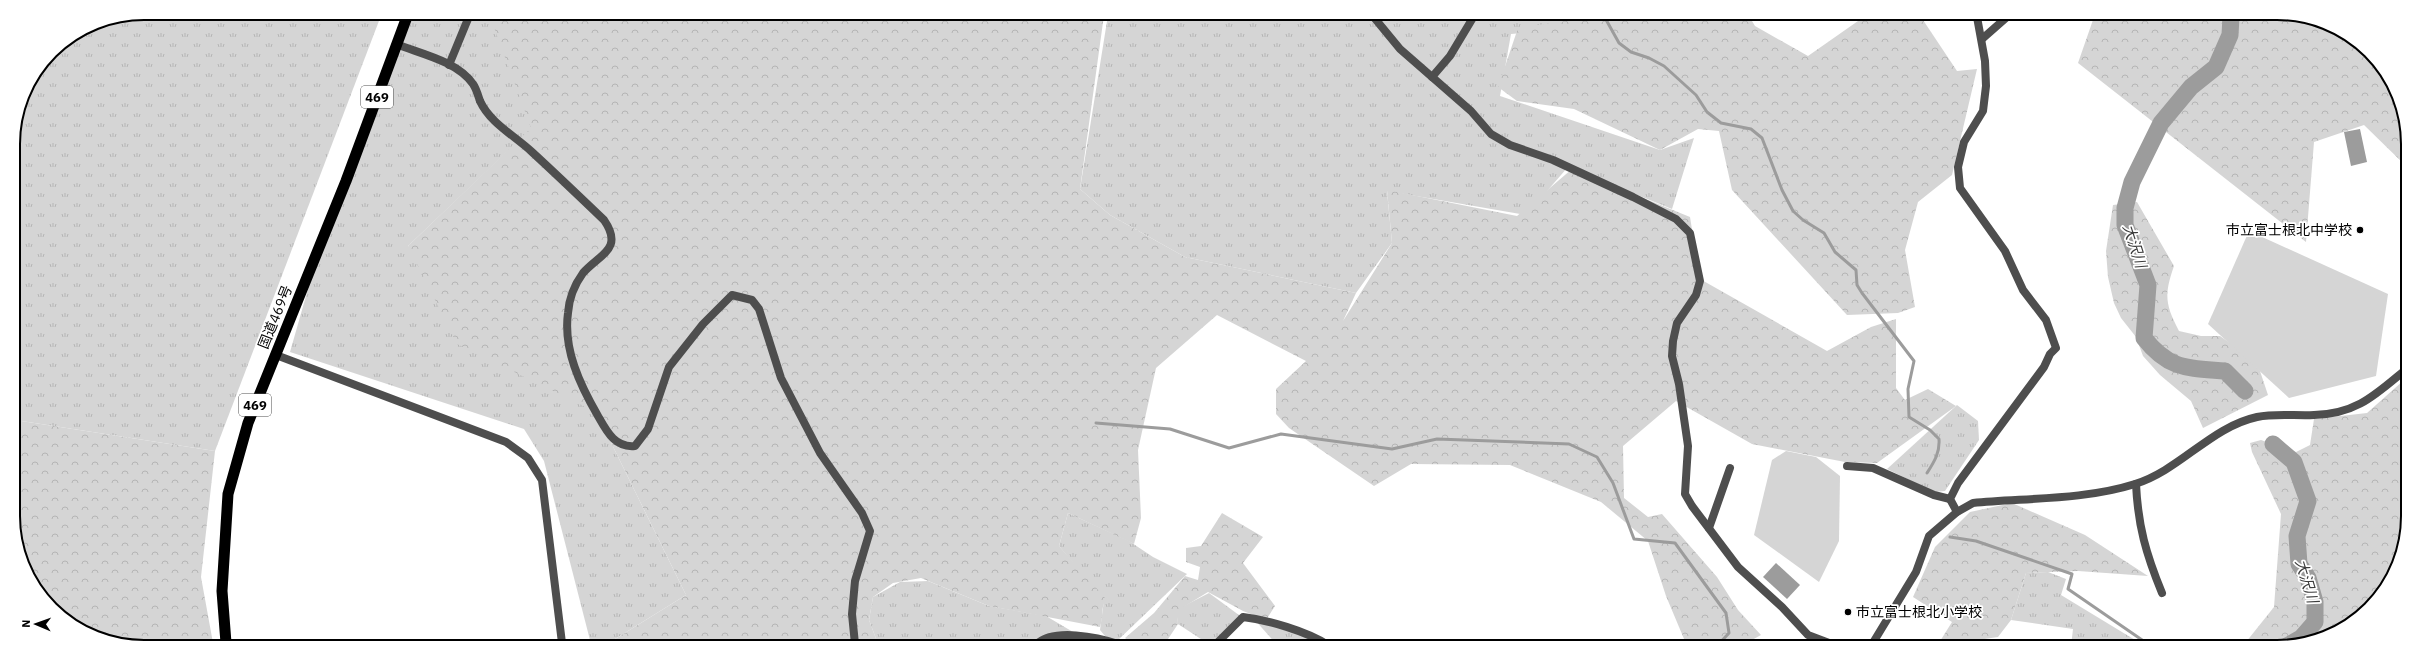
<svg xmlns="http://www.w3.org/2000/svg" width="2421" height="660" viewBox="0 0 2421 660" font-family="'IBM Plex Sans','Noto Sans JP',sans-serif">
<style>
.grass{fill:url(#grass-tufts)}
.forest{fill:url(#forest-crowns)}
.garden{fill:#d5d5d5}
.water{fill:#9c9c9c}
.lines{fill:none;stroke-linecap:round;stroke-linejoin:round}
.stream{stroke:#9c9c9c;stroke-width:3}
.river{stroke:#9c9c9c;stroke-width:17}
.minor{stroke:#4e4e4e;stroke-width:8}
.tertiary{stroke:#4e4e4e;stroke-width:8}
.trunk{stroke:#000;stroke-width:11}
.poi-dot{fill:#000;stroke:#fff;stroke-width:1.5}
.labels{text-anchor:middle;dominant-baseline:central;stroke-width:3.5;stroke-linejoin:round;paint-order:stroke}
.shield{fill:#fff;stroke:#4c4c4c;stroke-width:1}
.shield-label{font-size:13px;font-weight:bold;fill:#000}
.poi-label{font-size:14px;fill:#000;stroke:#fff;text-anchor:end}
.street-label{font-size:14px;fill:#000;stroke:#fff}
.water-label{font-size:15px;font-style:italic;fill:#3d3d3d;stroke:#fff}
.rim{fill:none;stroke:#000;stroke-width:2}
</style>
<defs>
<pattern id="grass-tufts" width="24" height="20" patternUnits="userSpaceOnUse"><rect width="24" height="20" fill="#d5d5d5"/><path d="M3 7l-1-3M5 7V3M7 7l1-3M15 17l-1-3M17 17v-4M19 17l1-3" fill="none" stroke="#b5b5b5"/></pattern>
<pattern id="forest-crowns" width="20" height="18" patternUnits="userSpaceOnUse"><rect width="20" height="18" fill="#d5d5d5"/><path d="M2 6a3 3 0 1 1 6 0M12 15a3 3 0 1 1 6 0" fill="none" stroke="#b5b5b5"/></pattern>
</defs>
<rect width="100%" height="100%" fill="#fff"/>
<g class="grass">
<path d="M144 13H382L215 451 15 420 13 136 23 94 52 51 94 23Z"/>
<path d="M408 14H492L532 128 408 246 596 412 686 595 607 644H591L544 461 524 429 290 352 322 240Z"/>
<path d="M1108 15 1572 16 1582 28 1511 34 1500 96 1660 150 1694 138 1672 209 1568 167 1526 215 1387 191 1392 243 1356 293 1185 257 1110 215 1080 189Z"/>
<path d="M1957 405 1978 421 1979 440 1945 491 1934 492 1887 469Z"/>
<path d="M1068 513 1129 541 1153 557 1187 574 1117 641 1105 636 1100 630 1104 600 1059 546Z"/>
<path d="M2048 572 2066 579 2061 595 2145 646H2071L2073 629 2011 620 2026 573Z"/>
<path d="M928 581 989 606 1046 616 1090 642 1099 644H878L869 620 873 597 900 582Z"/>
<path d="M1209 593 1243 618 1210 645 1178 624 1176 610Z"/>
<path d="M1254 619 1266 620 1323 645H1277Z"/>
</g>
<g class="forest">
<path d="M489 14 1104 15 1080 189 1110 215 1185 257 1356 293 1343 321 1392 243 1387 190 1517 216 1572 169 1690 217 1700 279 1827 351 1871 327 1896 319V388L1905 400 1928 389 1956 406 1877 463 1845 462 1752 444 1676 401 1623 446 1624 498 1648 517 1662 514 1717 577 1738 610 1761 635 1741 646H1687L1666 596 1648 541 1601 502 1510 465 1411 464 1374 486 1289 428 1276 414V389L1306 361 1217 315 1156 368 1138 450 1141 518 1134 544 1068 513 1059 546 1106 599C1100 610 1104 615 1100 627L989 606 921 578 893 583 873 597 869 620 878 644H607L686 595 596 412 457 344 408 246 531 128Z"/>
<path d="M1569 16H1636L1641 19 1643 16H1749L1755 26 1808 56 1858 21 1889 17H1921L1957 71 1977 69 1952 175 1918 202 1905 250 1915 307 1898 313 1847 315 1732 190 1719 131 1698 129 1660 150 1574 109 1517 101 1498 87 1518 28 1572 20Z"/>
<path d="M2094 17H2311L2343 31 2375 57 2406 119 2405 165 2364 125 2314 142 2306 242 2078 63Z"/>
<path d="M2137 202 2174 266C2164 295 2165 304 2179 331L2201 336H2220L2241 351 2260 371 2268 395 2203 428 2191 401 2160 375 2143 356 2136 337 2121 318 2114 303 2108 277 2106 251 2113 205Z"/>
<path d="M2404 380 2402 494 2404 550 2386 589 2363 615 2327 637 2285 647H2242L2274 607 2281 514 2252 452 2250 443 2261 440 2296 452 2310 445 2314 419 2367 413Z"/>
<path d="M15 420 215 451 201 577 213 643H110L78 629 46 603 15 541Z"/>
<path d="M2012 503 2085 535 2148 576 2078 571 2026 573 2011 620 1998 637 1937 646 1952 622 1913 597 1935 547 1970 512Z"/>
<path d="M1222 513 1263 537 1243 563 1275 606 1266 620 1243 611 1208 592 1177 611 1178 624 1164 645H1133L1125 638 1154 613 1185 576 1198 580 1200 567 1186 562V548L1201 546Z"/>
</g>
<g class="garden">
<path d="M2249 231 2388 294 2376 376 2289 398 2208 324Z"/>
<path d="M1786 451 1816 457 1840 476 1839 541 1819 582 1754 535 1772 460Z"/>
</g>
<g class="water">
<path d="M2360 129 2367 162 2351 166 2344 132Z"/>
<path d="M1776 563 1800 585 1787 599 1763 577Z"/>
</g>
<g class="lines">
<g class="stream">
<path d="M1604 16 1619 43 1631 52 1649 58 1664 66 1696 95 1707 112 1721 123 1751 129 1762 138 1782 190 1793 211 1803 220 1824 233 1835 252 1856 270 1857 285 1862 293 1914 361 1908 389 1909 417 1930 430 1939 439C1940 453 1934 462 1927 473"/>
<path d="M1096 423 1170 429 1229 448 1281 434 1392 449 1437 439 1569 444 1597 457 1613 483 1634 539 1675 543 1726 613 1729 633 1717 646"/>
<path d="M1950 537 1976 541 2072 574 2068 589 2145 642 2155 646"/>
</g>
<g class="river">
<path d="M2231 17 2230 35 2216 67 2191 87 2161 123 2132 182 2125 208V225L2148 285 2144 338C2169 370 2188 368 2225 371L2245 391"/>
<path d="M2273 444 2294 462 2308 501 2297 536 2299 564 2308 578 2315 602V622L2301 638 2287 646"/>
</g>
<g class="minor">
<path d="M1372 15 1400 49 1471 111 1491 134 1510 145 1553 160 1633 197 1676 219 1690 233 1700 281 1696 295 1677 323 1673 341 1672 356 1679 384 1688 446 1685 494 1692 506 1738 567 1782 607 1808 635 1837 646"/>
<path d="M1982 39 2007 17"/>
<path d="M449 65 470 14"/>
<path d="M1432 77 1450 56 1474 16"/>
<path d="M480 101C490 123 515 136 532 152 556 174 580 197 604 220 624 249 600 254 583 273 575 284 569 299 568 313 563 349 580 385 598 416 607 432 615 448 635 446L648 429 669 367 703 324 732 295 752 300 759 309 781 378 820 453 862 513 870 531 855 581 852 614 855 644"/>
<path d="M1847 466 1873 468 1934 495 1950 499"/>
<path d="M2136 484C2138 526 2146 554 2162 593"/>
<path d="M1709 528 1730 468"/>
<path d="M1037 644C1053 628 1098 637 1118 644"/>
<path d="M1215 645 1243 617C1268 620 1306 631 1328 645"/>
</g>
<g class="tertiary">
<path d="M396 44C421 54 457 61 473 84 476 88 478 95 480 101"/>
<path d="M276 355 506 442 528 458 542 480 562 643"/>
<path d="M1957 512 1950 499 1958 483 2044 367 2050 354 2056 348 2046 320 2023 290 2005 251 1960 188 1958 167 1964 142 1983 111 1986 86 1985 61 1977 17"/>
<path d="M1118 644 1119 645"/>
<path d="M1871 646 1916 572 1929 536 1957 512 1973 503C2025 498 2085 500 2135 484 2180 470 2211 427 2257 417 2275 413 2296 416 2314 415 2356 414 2375 395 2404 371"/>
</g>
<path class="trunk" d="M226 643 222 591 228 494 248 423 346 181 408 14"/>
</g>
<g class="poi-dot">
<circle cx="2360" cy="230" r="4"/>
<circle cx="1848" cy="612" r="4"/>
</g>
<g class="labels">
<g class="shield">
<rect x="361" y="86" width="32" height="22" rx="3"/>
<rect x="239" y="394" width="32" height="22" rx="3"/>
</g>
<g class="shield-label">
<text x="377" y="97">469</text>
<text x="255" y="405">469</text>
</g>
<g class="poi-label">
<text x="2352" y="230">市立富士根北中学校</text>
<text x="1856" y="612" text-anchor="start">市立富士根北小学校</text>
</g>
<g class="street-label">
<text transform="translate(275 317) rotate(-68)">国道469号</text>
</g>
<g class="water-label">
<text transform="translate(2135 246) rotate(72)">大沢川</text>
<text transform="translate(2307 581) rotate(73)">大沢川</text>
</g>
</g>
<path d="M0 0H2421V660H0ZM144 20H2277A124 124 0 0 1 2401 144V516A124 124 0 0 1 2277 640H144A124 124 0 0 1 20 516V144A124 124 0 0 1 144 20Z" fill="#fff" fill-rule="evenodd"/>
<path class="rim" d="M144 20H2277A124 124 0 0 1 2401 144V516A124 124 0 0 1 2277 640H144A124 124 0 0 1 20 516V144A124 124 0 0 1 144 20Z"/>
<g transform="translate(36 624) rotate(272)" stroke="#ffffff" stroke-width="3" paint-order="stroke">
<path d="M0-3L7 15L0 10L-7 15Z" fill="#000000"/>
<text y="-6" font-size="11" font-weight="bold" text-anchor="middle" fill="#000000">N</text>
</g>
</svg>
